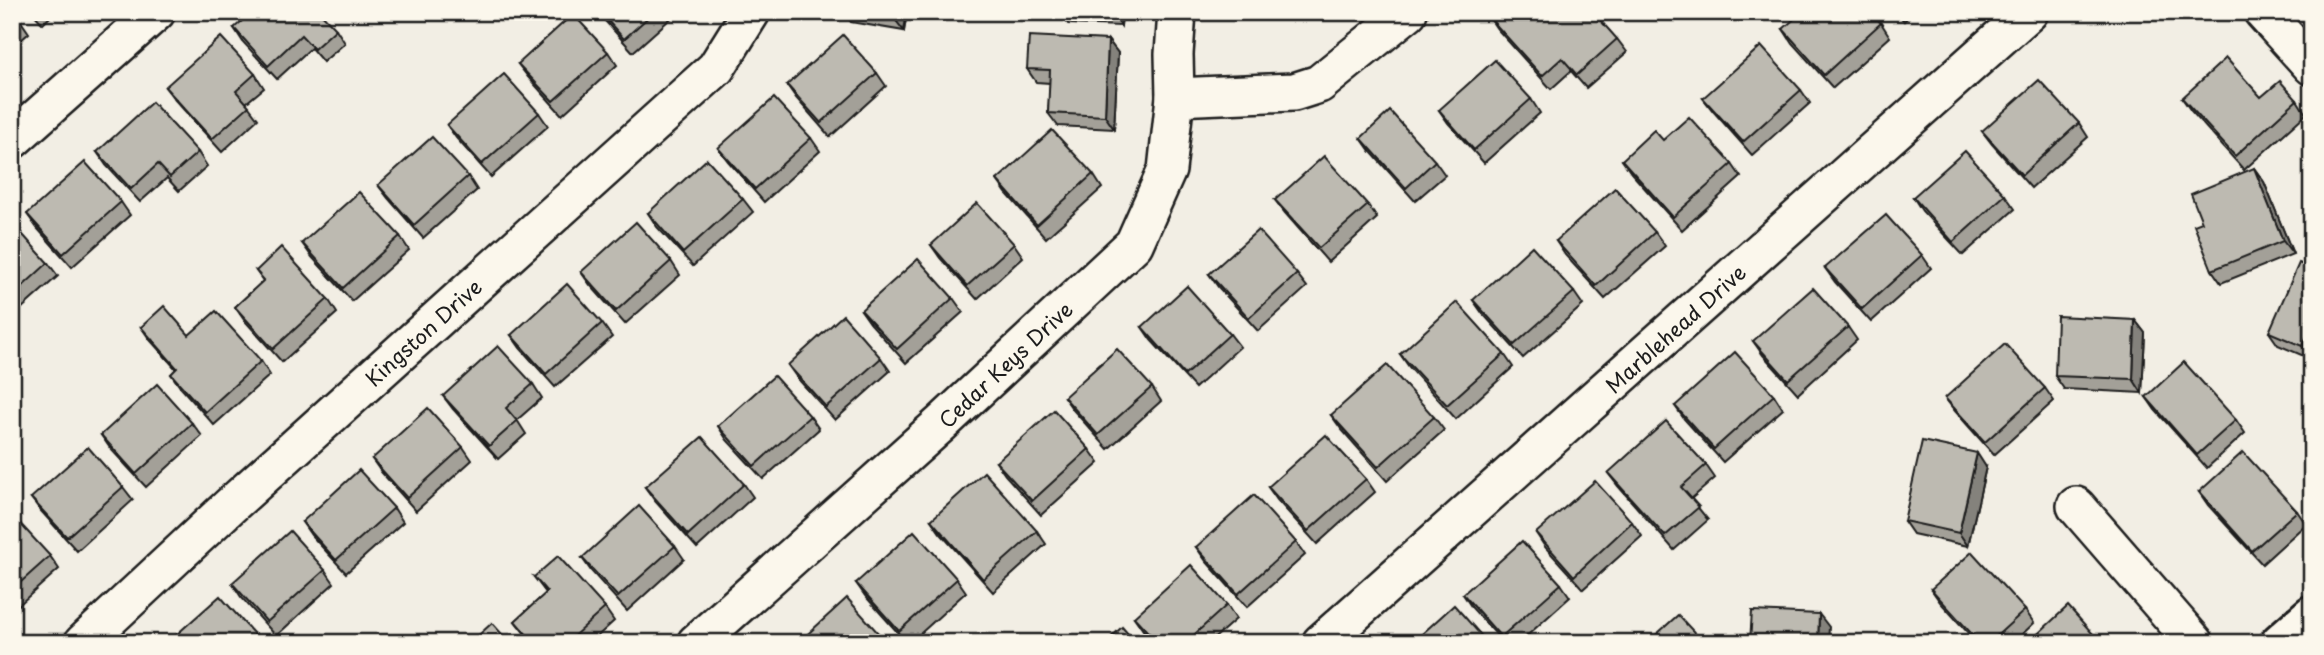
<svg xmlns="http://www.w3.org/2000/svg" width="2324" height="655" viewBox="0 0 2324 655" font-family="'Playpen Sans',sans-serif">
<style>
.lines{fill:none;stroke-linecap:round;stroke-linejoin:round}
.minor-casing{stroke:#1c1c1c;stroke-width:42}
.secondary-casing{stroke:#1c1c1c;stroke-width:44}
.minor{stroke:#fbf7ec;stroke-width:37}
.secondary{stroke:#fbf7ec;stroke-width:38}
.wall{fill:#a3a098;stroke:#1c1c1c;stroke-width:2}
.shaded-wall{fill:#84827c;stroke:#1c1c1c;stroke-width:2}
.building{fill:#bdbab1;stroke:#1c1c1c;stroke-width:2}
.labels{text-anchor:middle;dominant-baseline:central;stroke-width:5;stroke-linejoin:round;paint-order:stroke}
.street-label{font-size:21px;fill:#1c1c1c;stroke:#fbf7ec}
</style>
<rect width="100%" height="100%" fill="#f2eee4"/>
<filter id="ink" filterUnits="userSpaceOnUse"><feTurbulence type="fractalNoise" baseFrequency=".0143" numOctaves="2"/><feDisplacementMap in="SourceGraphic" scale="14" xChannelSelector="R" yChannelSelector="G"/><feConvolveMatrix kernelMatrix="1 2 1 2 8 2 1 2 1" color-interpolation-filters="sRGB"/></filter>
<g filter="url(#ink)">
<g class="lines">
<defs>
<g id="minor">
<path d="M2263 12 2312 66"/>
<path d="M1175 97 1294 92 1319 84 1408 12"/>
<path d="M12 140 156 12"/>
<path d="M2076 506 2195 643"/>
<path d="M83 643 230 506 716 68 751 12"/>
<path d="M696 643 942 423 1134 244 1167 170 1175 97 1174 54 1177 12"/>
<path d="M1321 643 2029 12"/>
</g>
<path id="secondary" d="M2280 643 2312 615"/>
</defs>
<use href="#minor" class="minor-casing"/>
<use href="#secondary" class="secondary-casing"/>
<use href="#minor" class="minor"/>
<use href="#secondary" class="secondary"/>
</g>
<g class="wall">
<path d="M12 12 20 20 29 33 12 48Z"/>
<path d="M32 12H55L43 24Z"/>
<path d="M597 12H678L633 52Z"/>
<path d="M844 12H907L904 31 851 22Z"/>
<path d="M1060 12H1122L1121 26 1068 24Z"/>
<path d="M1896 12H1914L1904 21Z"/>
<path d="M1488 16 1617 39 1627 52 1586 88 1571 71 1551 89 1497 29Z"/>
<path d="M1881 23 1890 37 1833 88 1792 43 1783 29Z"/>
<path d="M234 28 336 29 345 43 323 62 311 48 277 79 243 42Z"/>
<path d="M1108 40 1118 53 1114 129 1058 126 1048 113 1050 83 1036 82 1027 69Z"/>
<path d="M608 52 617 65 562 115 528 77 518 64Z"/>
<path d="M877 73 886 86 830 137 796 98 787 85Z"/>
<path d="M255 74 264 88 246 103 258 119 222 152 175 100 165 87Z"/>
<path d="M1801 90 1810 103 1752 155 1713 111 1703 98Z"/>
<path d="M2261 97 2297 100 2306 114 2244 170 2191 111 2182 98Z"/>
<path d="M1531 99 1540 113 1484 163 1448 123 1439 110Z"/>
<path d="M539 113 548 126 491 177 456 138 447 125Z"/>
<path d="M2079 123 2088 137 2031 188 1992 144 1982 131Z"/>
<path d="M811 138 820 151 764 202 728 161 718 148Z"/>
<path d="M1361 138 1435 161 1445 175 1415 201 1370 151Z"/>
<path d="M1663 140 1732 164 1741 177 1682 230 1631 173 1622 160Z"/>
<path d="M97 152H198L207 166 179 191 167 178 140 202 106 165Z"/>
<path d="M2254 168 2264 182 2293 254 2221 283 2212 270 2202 222Z"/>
<path d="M1093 174 1102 188 1046 238 1006 193 997 180Z"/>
<path d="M468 176 477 190 423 238 388 198 378 185Z"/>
<path d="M2005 195 2015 209 1963 255 1922 211 1913 197Z"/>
<path d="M743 199 753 212 693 266 657 227 648 213Z"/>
<path d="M1275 200 1368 205 1377 218 1328 262 1285 213Z"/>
<path d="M121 202 130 215 72 267 37 228 27 214Z"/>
<path d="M12 228 48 263 58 276 12 317Z"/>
<path d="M1655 232 1665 246 1605 299 1565 255 1556 241Z"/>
<path d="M400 236 409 250 352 301 312 257 302 243Z"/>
<path d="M1014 244 1023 257 977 299 940 258 931 245Z"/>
<path d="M1922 255 1931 268 1871 322 1835 282 1825 268Z"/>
<path d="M671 261 680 275 625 324 590 285 581 272Z"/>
<path d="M2312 269V358L2311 359 2278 345 2269 332Z"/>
<path d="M256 271 328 299 337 313 282 362 244 320 235 307 263 281Z"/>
<path d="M1209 274H1297L1307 287 1258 331 1218 287Z"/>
<path d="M1574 292 1583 305 1523 358 1482 313 1473 300Z"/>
<path d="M953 298 963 312 906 363 870 323 861 310Z"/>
<path d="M2135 320 2145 333 2142 393 2064 389 2055 376Z"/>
<path d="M602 323 612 337 555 387 520 348 511 335Z"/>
<path d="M141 327 189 335 261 361 270 375 214 425 180 387 171 374 176 369 150 340Z"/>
<path d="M1142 327 1230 334 1240 347 1195 388 1151 340Z"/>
<path d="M1848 327 1857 340 1798 394 1763 355 1753 341Z"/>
<path d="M1400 354H1504L1513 367 1456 419 1409 367Z"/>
<path d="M881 358 890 371 835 420 797 378 788 365Z"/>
<path d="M533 384 542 398 517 420 526 434 498 459 453 409 443 396Z"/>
<path d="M1152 387 1161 401 1108 449 1073 410 1064 397Z"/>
<path d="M2045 388 2054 401 1994 455 1955 411 1945 398Z"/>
<path d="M1774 395 1783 409 1723 462 1684 419 1675 406Z"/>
<path d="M2146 397 2236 420 2245 433 2207 468 2155 410Z"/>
<path d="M1331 415 1434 417 1444 430 1387 481 1341 429Z"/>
<path d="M810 416 819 429 763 479 727 440 718 426Z"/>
<path d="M192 423 202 436 146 487 110 448 101 435Z"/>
<path d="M463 447 472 460 416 511 381 472 372 459Z"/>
<path d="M1089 449 1099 463 1041 515 1005 475 996 462Z"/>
<path d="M1706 465 1715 478 1691 499 1708 520 1674 550 1618 486 1608 473Z"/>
<path d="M1986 467 1968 546 1913 534 1904 521Z"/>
<path d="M1366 479 1375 492 1317 544 1277 500 1268 487Z"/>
<path d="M744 484 753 497 697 548 655 501 645 487Z"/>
<path d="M123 487 133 500 77 551 41 511 31 498Z"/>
<path d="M2199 492 2297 511 2306 524 2262 564 2208 505Z"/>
<path d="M394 508 403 522 346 573 311 535 302 522Z"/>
<path d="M931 520 1037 531 1046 544 993 592 940 533Z"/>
<path d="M12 521 50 556 59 569 12 611Z"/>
<path d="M1632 522 1642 536 1583 589 1545 547 1536 533Z"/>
<path d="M1296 542 1305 555 1247 607 1206 561 1196 547Z"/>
<path d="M675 546 684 559 627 611 591 571 582 558Z"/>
<path d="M325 570 334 583 276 636 241 597 232 583Z"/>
<path d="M534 577 605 608 614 621 590 643H532L515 621 546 593Z"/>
<path d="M957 579 966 592 910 643H907L865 596 856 583Z"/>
<path d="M1561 584 1570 597 1519 643H1504L1472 608 1463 594Z"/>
<path d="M1931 589 2025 610 2034 623 2013 643H1977L1940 602Z"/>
<path d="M1227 605 1236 619 1209 643H1155L1143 630 1134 617Z"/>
</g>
<g class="shaded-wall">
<path d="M895 12H907L904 31 894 18Z"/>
<path d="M1112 12H1122L1121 26 1112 13Z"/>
<path d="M1108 40 1118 53 1114 129 1105 116Z"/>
<path d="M2254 168 2264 182 2293 254 2283 241Z"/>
<path d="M2135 320 2145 333 2142 393 2133 379Z"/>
<path d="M2309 332 2312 336 2311 359 2302 346Z"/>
<path d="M1977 453 1986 467 1968 546 1959 533Z"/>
<path d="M1819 614 1829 627 1828 643H1818Z"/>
</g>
<g class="building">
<path d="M12 12 20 20 12 26Z"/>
<path d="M252 12H320L336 29 314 49 301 35 268 66 234 28Z"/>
<path d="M600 12H654L624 39Z"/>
<path d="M863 12H895L894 18Z"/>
<path d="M1492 12H1593L1617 39 1577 75 1562 58 1542 76 1488 16Z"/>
<path d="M1802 12H1871L1881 23 1824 75 1783 29Z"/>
<path d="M573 14 608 52 553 101 518 64Z"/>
<path d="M843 35 877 73 821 123 787 85Z"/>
<path d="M1029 36 1108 40 1105 116 1048 113 1050 70 1027 69Z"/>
<path d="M221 37 255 74 236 91 249 106 212 139 165 87Z"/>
<path d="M1761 46 1801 90 1743 142 1703 98Z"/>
<path d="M2226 58 2261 97 2280 81 2297 100 2235 156 2182 98Z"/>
<path d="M1495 60 1531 99 1474 150 1439 110Z"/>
<path d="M504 74 539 113 482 164 447 125Z"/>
<path d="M2039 80 2079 123 2022 175 1982 131Z"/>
<path d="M774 98 811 138 755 189 718 148Z"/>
<path d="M152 102 198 152 170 177 158 164 131 189 97 152Z"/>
<path d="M1390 111 1435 161 1406 188 1361 138Z"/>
<path d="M1689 117 1732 164 1673 217 1622 160 1654 130 1663 140Z"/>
<path d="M1052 130 1093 174 1037 225 997 180Z"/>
<path d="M432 137 468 176 414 225 378 185Z"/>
<path d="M1965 151 2005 195 1953 242 1913 197Z"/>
<path d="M1324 156 1368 205 1319 248 1275 200Z"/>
<path d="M707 159 743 199 683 253 648 213Z"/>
<path d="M85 162 121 202 63 254 27 214Z"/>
<path d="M2254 168 2283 241 2212 270 2194 225 2202 222 2191 194Z"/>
<path d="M1615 188 1655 232 1596 286 1556 241Z"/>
<path d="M359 192 400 236 343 288 302 243Z"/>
<path d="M977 203 1014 244 967 286 931 245Z"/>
<path d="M1886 215 1922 255 1862 309 1825 268Z"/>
<path d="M636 222 671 261 616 311 581 272Z"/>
<path d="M15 226 48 263 12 296V228Z"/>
<path d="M1258 230 1297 274 1249 318 1209 274Z"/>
<path d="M1532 246 1574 292 1514 345 1473 300Z"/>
<path d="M281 247 328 299 273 349 235 307 264 280 256 271Z"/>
<path d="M918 259 953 298 897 349 861 310Z"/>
<path d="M2299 263 2312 269V333L2309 332 2302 346 2269 332Z"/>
<path d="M567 284 602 323 546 374 511 335Z"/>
<path d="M1187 286 1230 334 1185 375 1142 327Z"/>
<path d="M1813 288 1848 327 1788 380 1753 341Z"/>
<path d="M1457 302 1504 354 1447 405 1400 354Z"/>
<path d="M164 306 189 335 216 311 261 361 205 412 171 374 177 368 141 327Z"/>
<path d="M843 315 881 358 826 407 788 365Z"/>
<path d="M2057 316 2135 320 2133 379 2055 376Z"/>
<path d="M2005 344 2045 388 1985 442 1945 398Z"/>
<path d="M498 346 533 384 506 408 517 421 489 446 443 396Z"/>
<path d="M1117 349 1152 387 1098 435 1064 397Z"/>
<path d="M1735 352 1774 395 1714 449 1675 406Z"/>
<path d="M2184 362 2236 420 2197 455 2146 397Z"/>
<path d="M1387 365 1434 417 1378 467 1331 415Z"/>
<path d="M774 376 810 416 754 466 718 426Z"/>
<path d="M157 384 192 423 136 474 101 435Z"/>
<path d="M428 408 463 447 407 498 372 459Z"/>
<path d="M1054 410 1089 449 1032 501 996 462Z"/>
<path d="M1666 421 1706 465 1681 487 1699 507 1665 536 1608 473Z"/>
<path d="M1326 435 1366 479 1308 531 1268 487Z"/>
<path d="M702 437 744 484 688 535 645 487Z"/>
<path d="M1922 441 1977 453 1959 533 1904 521Z"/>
<path d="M88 447 123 487 67 537 31 498Z"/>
<path d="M2243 452 2297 511 2252 551 2199 492Z"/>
<path d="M359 470 394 508 336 560 302 522Z"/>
<path d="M984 472 1037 531 983 579 931 520Z"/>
<path d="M1595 481 1632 522 1574 576 1536 533Z"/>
<path d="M1254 495 1296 542 1238 594 1196 547Z"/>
<path d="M639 506 675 546 618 597 582 558Z"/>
<path d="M15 518 50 556 12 590V521Z"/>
<path d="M290 531 325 570 267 622 232 583Z"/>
<path d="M914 531 957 579 899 631 856 583Z"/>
<path d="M1522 541 1561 584 1501 637 1463 594Z"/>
<path d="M1972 552 2025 610 1989 643H1980L1931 589Z"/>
<path d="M558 556 605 608 566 643H534L515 621 547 592 534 577Z"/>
<path d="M1191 565 1227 605 1185 643H1158L1134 617Z"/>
<path d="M220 596 262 643H167Z"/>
<path d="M847 598 887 643H798Z"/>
<path d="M1454 605 1488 643H1412Z"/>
<path d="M2068 606 2101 643H2028Z"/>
<path d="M1752 611 1819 614 1818 643H1750Z"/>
<path d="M1678 615 1704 643H1647Z"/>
<path d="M492 623 510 643H470Z"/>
<path d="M1122 627 1136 643H1105Z"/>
</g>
</g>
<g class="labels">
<g class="street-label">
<text transform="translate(1675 328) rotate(-42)">Marblehead Drive</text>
<text transform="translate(423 332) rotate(-42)">Kingston Drive</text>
<text transform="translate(1005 364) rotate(-43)">Cedar Keys Drive</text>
</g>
</g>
<rect width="2324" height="655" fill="none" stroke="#fbf7ec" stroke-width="42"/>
<rect x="21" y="21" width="2282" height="613" fill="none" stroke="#1c1c1c" stroke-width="2.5" filter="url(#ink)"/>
</svg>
